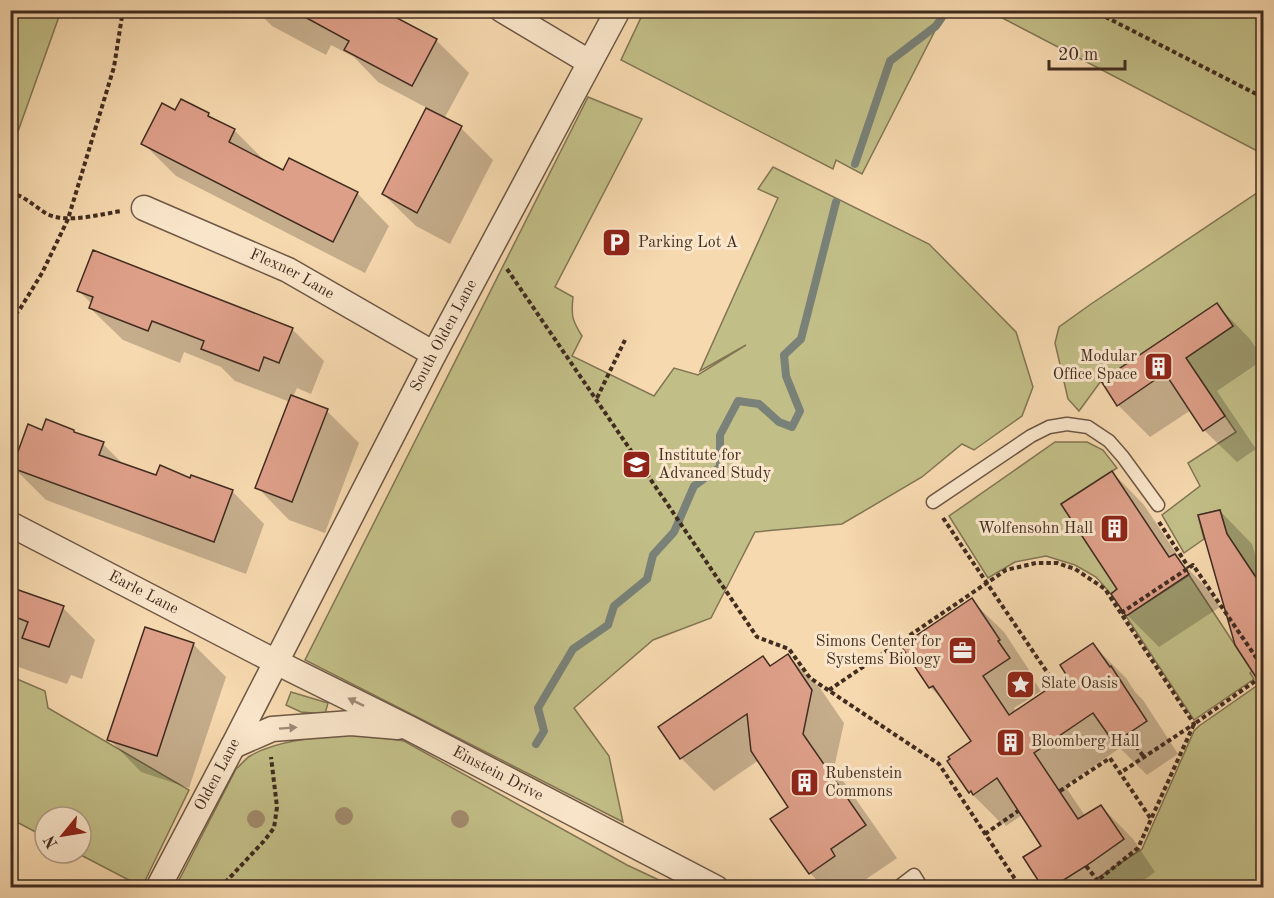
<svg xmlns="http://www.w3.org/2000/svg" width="1274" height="898" viewBox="0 0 1274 898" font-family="'Old Standard TT',serif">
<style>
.green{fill:#c2be87;stroke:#827554;stroke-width:1.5}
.shadow{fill:#0003}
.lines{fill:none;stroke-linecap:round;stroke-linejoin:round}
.stream{stroke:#798178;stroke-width:8}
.building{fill:#de9f89;stroke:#412c20;stroke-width:1.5}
.lane-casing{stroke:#6e5744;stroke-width:15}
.street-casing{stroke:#6e5744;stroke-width:27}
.path{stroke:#412c20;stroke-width:4;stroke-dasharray:4.5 3;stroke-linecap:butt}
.lane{stroke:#fae6cb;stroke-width:12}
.street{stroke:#fae6cb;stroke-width:24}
.tree{fill:#a18a6c}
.oneway{fill:#9e8976}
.labels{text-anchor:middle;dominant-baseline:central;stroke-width:6;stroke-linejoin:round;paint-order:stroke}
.poi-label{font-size:16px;fill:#412c20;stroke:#fae6cb;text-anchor:start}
.street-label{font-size:16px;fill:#412c20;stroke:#fae6cb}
</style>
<rect width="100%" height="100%" fill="#f7d9af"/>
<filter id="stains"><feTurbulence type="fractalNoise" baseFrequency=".00333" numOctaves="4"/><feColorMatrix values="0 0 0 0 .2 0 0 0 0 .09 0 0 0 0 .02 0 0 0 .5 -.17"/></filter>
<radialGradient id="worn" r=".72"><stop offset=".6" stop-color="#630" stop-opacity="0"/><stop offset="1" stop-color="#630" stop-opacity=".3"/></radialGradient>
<g class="green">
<path d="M11 10 61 11 11 151 10 11Z"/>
<path d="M644 11V10L945 11 862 174 836 160 833 169 621 60Z"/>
<path d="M989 11H1263V154Z"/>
<path d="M588 97 642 119 555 287 573 297C571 316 572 320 582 336L572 356 654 396 674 368 698 375 746 345 700 371 778 198 758 189 773 167 929 244 1016 332 1033 387 1022 416 974 450 962 444 922 477 842 524 755 532 711 618 653 640 574 708 609 756 623 822 305 660Z"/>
<path d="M1263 189V588L1227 534 1220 510 1198 515 1204 539 1184 553 1162 515 1200 486 1188 463 1236 432 1186 358 1233 326 1217 304 1101 381 1079 411 1068 399 1055 343 1059 327 1091 304Z"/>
<path d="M1055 442H1087L1103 450 1117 468 1061 504 1117 589 1111 594 1096 577 1075 565 1046 556 1015 562 988 578 949 516Z"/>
<path d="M1189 575 1252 671 1250 673 1254 679 1194 720 1126 616Z"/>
<path d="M10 676 45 691 48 708 189 790 142 887 77 853H81V817H45V837L11 819Z"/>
<path d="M1258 685 1262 691H1264L1263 887H1097L1096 879 1142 849 1194 731 1199 726Z"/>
<path d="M291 692 328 703 325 714 301 712 286 705Z"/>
<path d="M360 734 404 741 627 865 674 887 175 888 236 769C241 765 245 759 250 756 280 738 326 737 360 734Z"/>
</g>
<g class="shadow">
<path d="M256 10H379L436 40 469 73 444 119 461 128 493 160 450 244 416 226 383 194 427 108 378 82 354 57 331 45 326 55 272 26Z"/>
<path d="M181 101 208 115 214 120 234 130 267 163 283 172 357 193 389 226 365 273 176 176 143 143 175 112Z"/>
<path d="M79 291 292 329 324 361 311 394 297 388 293 397 327 411 359 443 325 533 289 520 257 487 290 402 235 381 221 367 184 352 180 363 123 340 90 308 92 304Z"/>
<path d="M1217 305 1249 338 1264 359 1217 391 1256 449 1237 462 1204 430 1191 410 1150 437 1118 405Z"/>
<path d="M74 431 77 435 103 444 125 466 157 477 191 480 232 491 264 524 246 574 46 500 14 468 43 432Z"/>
<path d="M1112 472 1144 505 1184 565 1207 588 1220 607 1159 647 1127 615 1119 590Z"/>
<path d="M1220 511 1252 544 1259 568 1264 575V691L1251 673 1254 671Z"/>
<path d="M10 589 63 608 95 640 82 679 71 675 67 684 10 664Z"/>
<path d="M971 600 1004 632 1031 673H1029L1041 691 1014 708 1016 712 1069 676 1093 645 1126 678 1135 692 1143 700 1178 754 1147 775 1120 748 1065 786 1086 817 1101 806 1133 839 1155 872 1133 888H1045L1043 846 1022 815 1006 826 1004 823 1002 824 970 792 949 761 973 742 948 705 930 687 903 646Z"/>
<path d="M193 644 226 677 189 788 141 772 109 739Z"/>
<path d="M788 656 820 688 844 723 834 768 897 858 862 882 865 888H824L810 873 791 807 759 760 714 791 681 758 661 727 763 658 771 667Z"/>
</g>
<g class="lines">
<g class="stream">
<path d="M855 164 890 61 936 26 947 10"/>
<path d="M536 744 544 731 538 708 573 649 608 625 614 606 647 579 653 555 674 532 694 486 720 467V435L738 401 759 404 779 422 792 427 800 411 786 376 784 355 801 339 836 202"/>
</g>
</g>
<g class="building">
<path d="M292 10H382L437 39 412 86 344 50 349 41Z"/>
<path d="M181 99 209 113 208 116 235 129 229 142 283 170 289 158 358 192 333 242 141 144 162 103 175 110Z"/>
<path d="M426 108 462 126 417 213 382 194Z"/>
<path d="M93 250 293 328 279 363 264 357 259 371 201 349 204 341 152 321 148 331 89 308 93 297 77 291Z"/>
<path d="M1217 303 1233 326 1186 358 1225 416 1203 431 1165 373 1117 406 1101 381Z"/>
<path d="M291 395 328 409 292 502 255 488Z"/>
<path d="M46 419 74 430V432L104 442 99 455 156 475 160 465 190 478 191 475 233 490 214 542 12 468 28 424 42 430Z"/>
<path d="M1112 471 1169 557 1175 554 1189 574 1126 616 1111 594 1117 589 1061 504Z"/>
<path d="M1220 510 1227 534 1263 588V688L1235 645 1198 515Z"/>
<path d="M10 587 64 606 49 647 22 638 28 622 10 615Z"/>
<path d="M972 598 1000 640 998 641 1010 658 983 676 1009 715 1067 676 1060 665 1093 643 1110 667 1111 666 1147 721 1114 743 1093 713 1034 753 1078 819 1101 805 1124 839 1086 866 1051 888H1043L1023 857 1041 846 997 778 973 795 971 791 969 793 947 761 950 759 948 757 971 741 933 686 929 688 901 646Z"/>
<path d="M145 627 194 643 157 756 107 740Z"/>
<path d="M788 654 812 690 803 734 866 825 831 849 835 856 809 874 770 819 788 807 751 751 747 714 680 759 658 727 763 656 770 666Z"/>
</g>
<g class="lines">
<defs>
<g id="lane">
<path d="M933 502 1031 436 1049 427 1067 424 1088 427 1109 441 1123 457 1158 505"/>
<path d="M897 888 914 875 922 888"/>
</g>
<g id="street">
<path d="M502 10 589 62"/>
<path id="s1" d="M144 208 288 270 434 354"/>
<path id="s2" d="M10 524 276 662 409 728 716 888"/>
<path d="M233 746 272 729 351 723 398 727"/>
<path id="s3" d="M158 888 233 746 434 354 618 10"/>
</g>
</defs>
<use href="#lane" class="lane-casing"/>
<use href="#street" class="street-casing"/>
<g class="path">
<path d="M1092 10 1264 98"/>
<path d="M10 192C26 197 34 206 47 214 67 224 101 214 122 211"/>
<path d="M507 269 668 505 757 637 789 649 810 678 939 764 1021 888"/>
<path d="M10 320 20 309 42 273 68 219 114 67 123 10"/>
<path d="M597 398 625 340"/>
<path d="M943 518 1055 684"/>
<path d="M1159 522 1189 568"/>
<path d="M1121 613 1193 565 1264 669"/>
<path d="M829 690 1006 570 1036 563H1057L1075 569 1105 589 1194 724 1120 773"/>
<path d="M1127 734 1144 757"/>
<path d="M1060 791 1110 758 1151 819"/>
<path d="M985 834 1018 811"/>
<path d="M1086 866 1098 881 1099 888"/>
<path d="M220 888 264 841 274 828 277 807 271 757"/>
<path d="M1088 888 1138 848 1194 724 1264 675"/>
</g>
<use href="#lane" class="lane"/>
<use href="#street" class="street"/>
</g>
<g class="tree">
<circle cx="344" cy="816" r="9"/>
<circle cx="256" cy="819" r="9"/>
<circle cx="460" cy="819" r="9"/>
</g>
<defs><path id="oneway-solid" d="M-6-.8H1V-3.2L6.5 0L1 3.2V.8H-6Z" transform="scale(1.5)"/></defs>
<g class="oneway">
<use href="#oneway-solid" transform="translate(356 702) rotate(-154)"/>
<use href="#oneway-solid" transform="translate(288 728) rotate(-4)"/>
</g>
<defs>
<symbol id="parking-square" viewBox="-11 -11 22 22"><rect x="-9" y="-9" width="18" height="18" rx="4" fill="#8f2418" stroke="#fae6cb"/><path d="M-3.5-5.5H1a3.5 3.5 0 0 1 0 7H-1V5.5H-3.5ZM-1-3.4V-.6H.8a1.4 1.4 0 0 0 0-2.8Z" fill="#fff"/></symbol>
<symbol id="building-square" viewBox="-11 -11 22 22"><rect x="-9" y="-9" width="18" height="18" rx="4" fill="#8f2418" stroke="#fae6cb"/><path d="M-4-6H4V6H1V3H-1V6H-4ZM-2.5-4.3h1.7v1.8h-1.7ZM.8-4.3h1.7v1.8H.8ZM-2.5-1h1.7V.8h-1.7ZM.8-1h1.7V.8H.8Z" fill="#fff"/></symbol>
<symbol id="university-square" viewBox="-11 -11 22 22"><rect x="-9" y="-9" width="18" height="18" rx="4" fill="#8f2418" stroke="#fae6cb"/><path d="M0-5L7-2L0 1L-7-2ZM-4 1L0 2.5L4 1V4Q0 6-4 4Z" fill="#fff"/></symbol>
<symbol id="office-square" viewBox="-11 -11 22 22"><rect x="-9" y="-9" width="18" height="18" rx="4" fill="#8f2418" stroke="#fae6cb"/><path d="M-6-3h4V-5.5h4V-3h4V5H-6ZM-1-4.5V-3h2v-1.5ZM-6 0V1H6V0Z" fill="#fff"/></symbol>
<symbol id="sight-square" viewBox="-11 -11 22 22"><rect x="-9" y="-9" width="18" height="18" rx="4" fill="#8f2418" stroke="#fae6cb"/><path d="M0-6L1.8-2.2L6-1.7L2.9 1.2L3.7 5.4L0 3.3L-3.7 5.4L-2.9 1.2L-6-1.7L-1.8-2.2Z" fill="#fff"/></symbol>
</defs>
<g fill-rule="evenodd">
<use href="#parking-square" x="600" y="226" width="33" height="33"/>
<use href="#building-square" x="1142" y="350" width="33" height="33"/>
<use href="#university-square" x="620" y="448" width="33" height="33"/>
<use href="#building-square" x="1098" y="512" width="33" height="33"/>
<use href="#office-square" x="946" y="634" width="33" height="33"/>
<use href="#sight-square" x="1004" y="668" width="33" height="33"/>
<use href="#building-square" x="994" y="726" width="33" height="33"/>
<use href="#building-square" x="788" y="766" width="33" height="33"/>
</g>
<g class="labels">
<g class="poi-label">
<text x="638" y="243">Parking Lot A</text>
<text x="1137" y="357" text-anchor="end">Modular<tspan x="1137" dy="18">Office Space</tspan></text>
<text x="658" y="456">Institute for<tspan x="658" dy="18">Advanced Study</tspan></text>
<text x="1093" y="529" text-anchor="end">Wolfensohn Hall</text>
<text x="941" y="642" text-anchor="end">Simons Center for<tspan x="941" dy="18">Systems Biology</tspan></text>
<text x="1041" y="684">Slate Oasis</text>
<text x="1031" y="742">Bloomberg Hall</text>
<text x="825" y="774">Rubenstein<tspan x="825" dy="18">Commons</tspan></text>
</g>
<g class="street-label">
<text stroke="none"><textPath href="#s1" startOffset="162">Flexner Lane</textPath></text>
<text stroke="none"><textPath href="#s3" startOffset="622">South Olden Lane</textPath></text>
<text stroke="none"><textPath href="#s2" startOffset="150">Earle Lane</textPath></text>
<text stroke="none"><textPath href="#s2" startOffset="548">Einstein Drive</textPath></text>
<text stroke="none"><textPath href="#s3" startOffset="128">Olden Lane</textPath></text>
</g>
</g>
<rect width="1274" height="898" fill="none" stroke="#f7d9af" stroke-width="36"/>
<rect x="12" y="12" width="1250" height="874" fill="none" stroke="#412c20" stroke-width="3"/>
<rect x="18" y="18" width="1238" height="862" fill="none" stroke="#412c20" stroke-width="1.5"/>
<g transform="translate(63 835) rotate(240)"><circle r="28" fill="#fae6cb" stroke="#b09c87" stroke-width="1.5"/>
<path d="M0-4.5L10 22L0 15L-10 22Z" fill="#8f2418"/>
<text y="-9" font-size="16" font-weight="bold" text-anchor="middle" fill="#412c20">N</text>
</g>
<path d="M1049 60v9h76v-9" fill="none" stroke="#412c20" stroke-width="3"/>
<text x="1058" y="60" font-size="18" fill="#412c20" stroke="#fae6cb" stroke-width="4.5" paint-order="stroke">20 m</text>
<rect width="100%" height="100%" filter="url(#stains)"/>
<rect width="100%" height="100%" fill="url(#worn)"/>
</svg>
